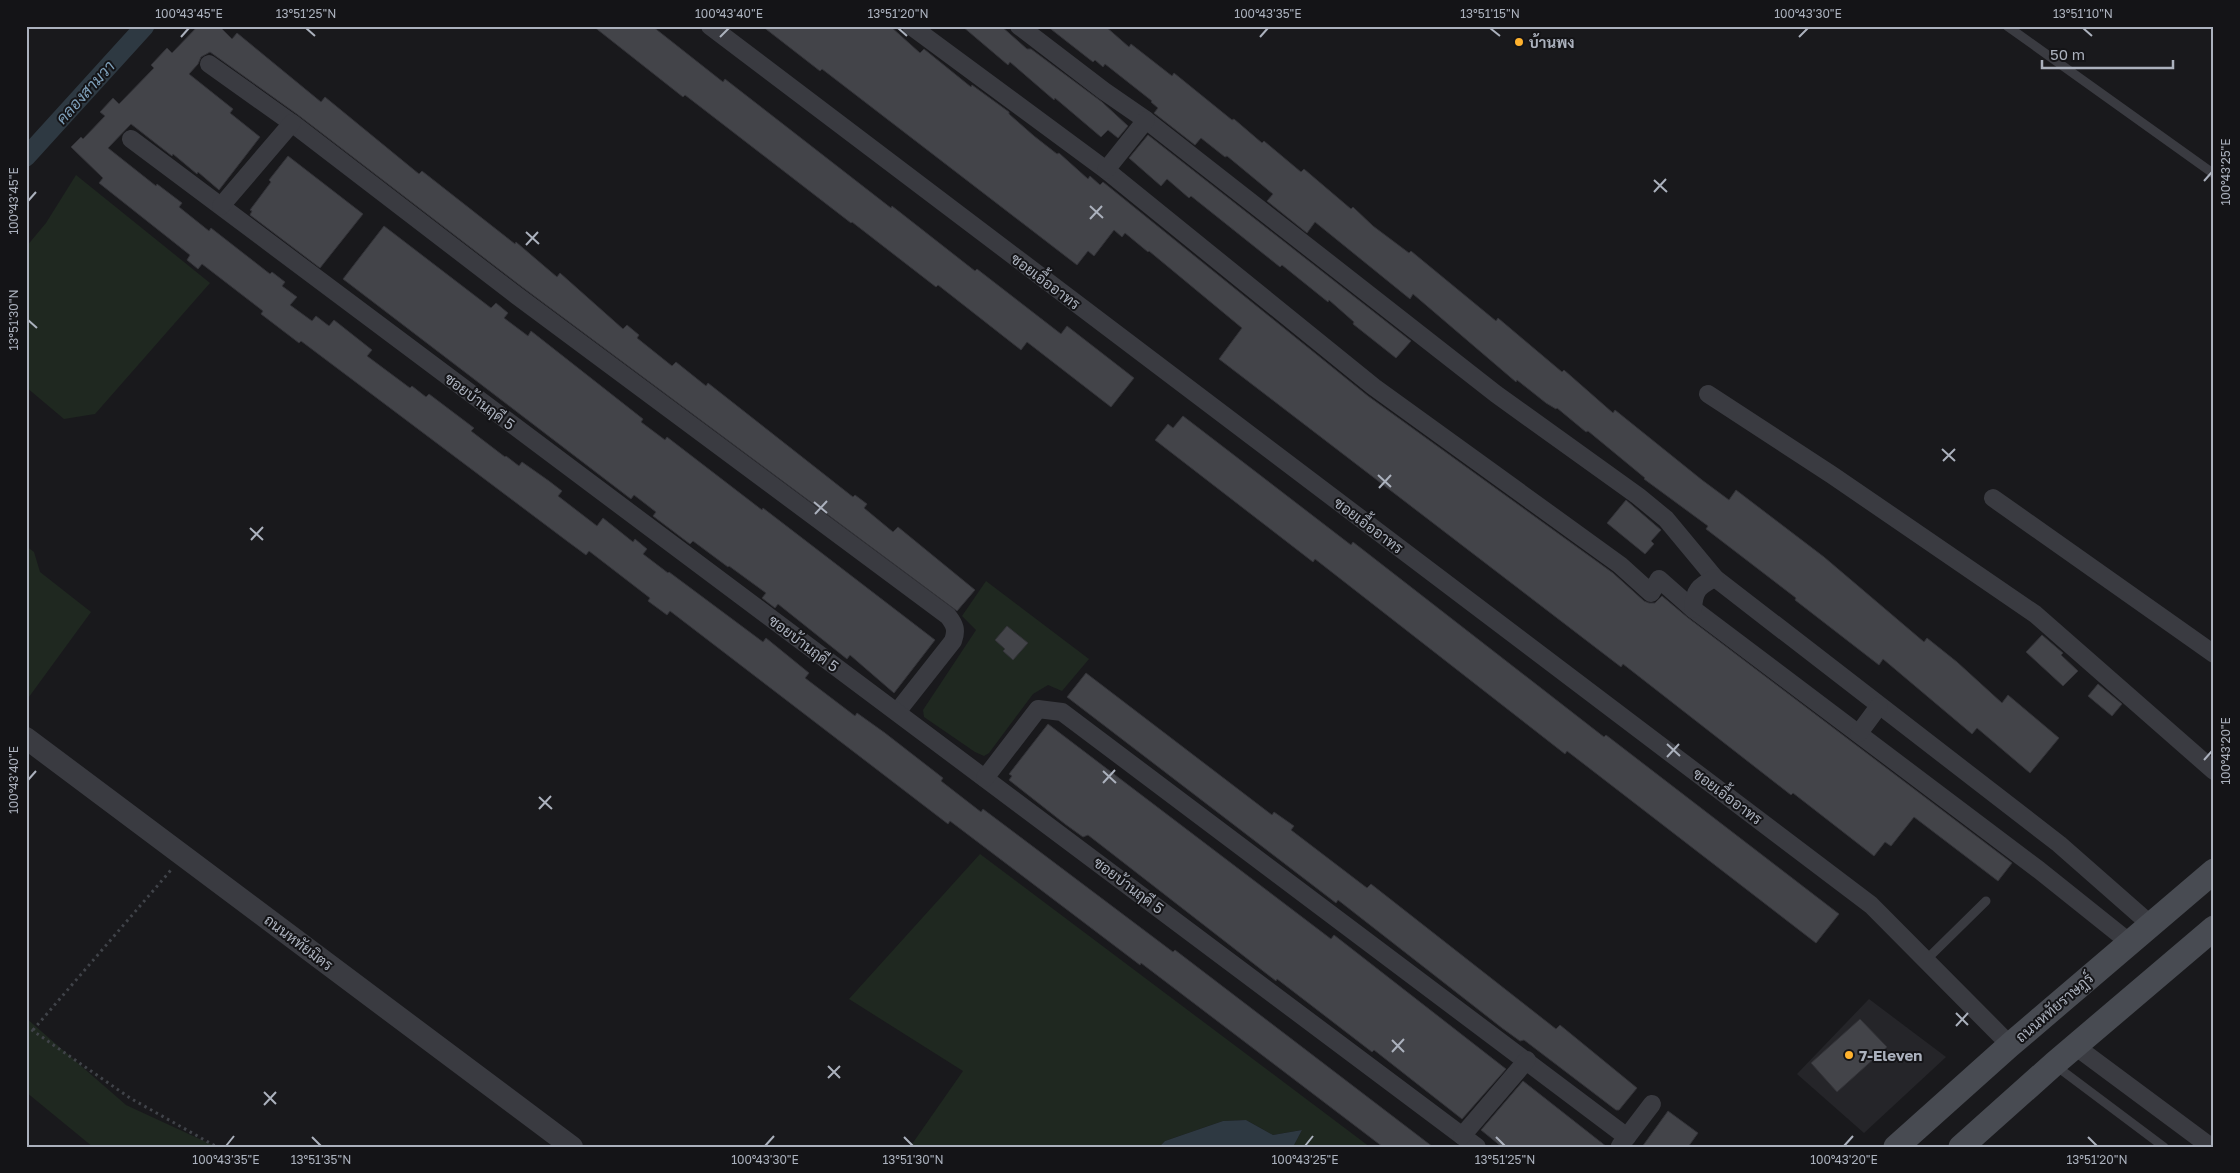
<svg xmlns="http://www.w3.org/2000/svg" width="2240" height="1173" viewBox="0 0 2240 1173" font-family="'Golos Text',Sarabun,sans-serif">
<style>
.built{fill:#252529}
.green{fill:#1f2820}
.water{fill:#2e3942}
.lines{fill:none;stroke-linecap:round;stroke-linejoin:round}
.canal{stroke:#2e3942;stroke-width:19}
.building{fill:#434449;stroke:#333338}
.path{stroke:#404349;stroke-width:3;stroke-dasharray:2.5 4;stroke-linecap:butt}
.service{stroke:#3a3b41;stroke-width:9}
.minor{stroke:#3a3b41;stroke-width:18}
.tertiary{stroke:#3a3b41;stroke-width:22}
.secondary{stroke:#484b52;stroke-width:25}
.ticks{fill:none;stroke:#abb1bd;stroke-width:2}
.poi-dot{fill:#ffb22e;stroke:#141417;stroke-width:2}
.labels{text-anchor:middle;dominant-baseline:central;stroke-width:4;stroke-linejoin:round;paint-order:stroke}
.poi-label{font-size:15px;font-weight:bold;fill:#abb1bd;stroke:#141417;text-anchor:start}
.street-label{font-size:15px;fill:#abb1bd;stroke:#141417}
.water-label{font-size:16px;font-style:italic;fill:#7fa0ba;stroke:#141417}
.neatline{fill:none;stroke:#abb1bd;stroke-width:2}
.ticks-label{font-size:12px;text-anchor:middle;fill:#abb1bd}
</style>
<rect width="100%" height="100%" fill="#19191c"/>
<path class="built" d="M1869 999 1946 1057 1864 1133 1797 1074Z"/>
<g class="green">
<path d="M76 175 210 283 95 414 64 419 26 387V247L46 223Z"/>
<path d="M26 546 34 552 40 572 91 612 26 701Z"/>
<path d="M986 581 1089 659 1062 691 1048 685 1033 694 989 753 984 756 975 752 924 717 923 710 976 630 962 616Z"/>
<path d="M980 854 1370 1147H1293L1302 1130 1273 1135 1246 1120 1223 1121 1165 1141 1159 1147H910L963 1071 849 999Z"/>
<path d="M26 1018 126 1105 217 1147H93L26 1092Z"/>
</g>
<path class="water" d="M1246 1120 1273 1135 1302 1130 1293 1147H1159L1165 1141 1223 1121Z"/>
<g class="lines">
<path class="canal" d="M26 157 145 26"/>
</g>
<g class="building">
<path d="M198 26H219L232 39 237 33 321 102 325 97 419 174 422 171 515 244 516 242 557 277 560 273 623 329 627 325 639 335 637 338 672 366 676 362 706 386 708 383 853 497 855 495 867 504 864 508 893 532 898 527 975 590 957 611 522 287 298 115 210 52 201 57 198 64 189 74 233 109 230 113 260 137 219 190 198 172 197 174 173 154 172 156 131 124 108 148 156 186 157 184 182 203 179 207 209 231 211 228 270 274 272 272 285 282 282 286 297 297 290 305 312 321 316 316 329 326 334 320 372 350 367 356 410 388 412 386 426 397 429 394 474 428 471 431 505 457 506 456 519 466 522 462 549 481 562 491 558 496 597 526 603 518 633 542 635 539 647 549 643 554 668 573 669 572 763 642 766 638 809 673 805 678 855 716 857 713 885 733 943 778 941 781 981 812 983 809 1173 952 1175 950 1433 1147H1383L1141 963 1140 965 950 821 948 824 670 611 667 615 648 601 650 598 589 551 586 555 567 541 301 341 299 343 261 314 263 311 202 264 198 269 187 260 190 255 99 183 103 178 71 147 81 137 83 139 105 116 100 112 113 98 119 104 154 68 151 65 167 48 172 53Z"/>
<path d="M593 26H652L723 82 725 79 891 208 892 206 975 271 977 269 1061 334 1067 326 1134 378 1111 407 1027 342 1021 350 938 285 936 287 852 222 851 223 685 95 683 97Z"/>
<path d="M762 26H890L920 53 924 49 971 87 972 85 1009 112V114L1034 136 1057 154 1059 153 1088 179 1090 176 1100 185 1103 182 1368 396 1613 573 1644 601 1649 603H1655L1662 596 1687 617 2012 863 1998 881 1914 817 1891 846 1885 842 1874 856 1793 793 1791 795 1623 664 1621 667 1219 359 1242 328 1149 251 1148 252 1125 233 1122 237 1114 230 1094 256 1088 251 1077 265 822 69 820 71Z"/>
<path d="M962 26H1001L1027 49H1031L1102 102 1128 126 1118 138 1108 130 1101 137 1055 98 1054 100 1010 62 1008 65Z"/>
<path d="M1047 26H1105L1129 47 1131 44 1172 76 1174 73 1232 120 1234 119 1262 143 1264 141 1301 172 1304 169 1351 209 1353 207 1373 226 1409 253 1411 251 1496 321 1498 318 1562 372 1564 370 1613 413 1615 410 1702 480 1729 500 1736 490 1824 557 1924 642 1927 638 1957 662 2002 703 2008 695 2059 738 2030 773 1977 728 1972 734 1883 659 1879 665 1795 600 1796 598 1706 529 1708 526 1644 479 1645 478 1588 431 1586 432 1557 408 1556 409 1546 403 1517 380 1516 382 1413 294 1410 299 1315 222 1307 233 1267 201 1273 194 1227 156 1225 157 1201 138 1195 145 1154 113 1158 108 1151 102 1152 101 1105 64 1103 67 1095 60 1093 62Z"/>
<path d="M1148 135 1411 341 1396 358 1353 324 1354 322 1329 300 1328 302 1282 265 1280 267 1191 196 1189 198 1167 179 1161 186 1129 158Z"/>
<path d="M288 156 363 214 320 268 250 215 252 211 250 210 271 182 269 180Z"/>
<path d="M384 226 491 308 496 303 508 313 504 318 528 336 531 331 643 419 641 422 665 440 667 437 762 510 763 508 935 640 894 693 850 655 847 659 778 604 775 608 762 598 766 593 729 566 728 567 693 541 690 544 653 516 656 512 634 495 631 499 343 279Z"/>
<path d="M1183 416 1351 545 1353 542 1604 737 1606 735 1839 914 1816 943 1567 751 1565 754 1315 559 1313 562 1155 440 1168 424 1173 428Z"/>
<path d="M1626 500 1661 530 1651 541 1654 544 1645 554 1607 523Z"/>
<path d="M1007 626 1028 643 1013 660 1003 651 1005 649 995 640Z"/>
<path d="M2042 635 2063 653 2061 655 2078 671 2063 686 2026 652Z"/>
<path d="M1086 673 1272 815 1274 812 1294 826 1291 830 1367 888 1371 884 1556 1029 1560 1025 1637 1088 1619 1110H1616L1524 1040 1520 1041 1502 1028 1338 900 1336 903 1067 697Z"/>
<path d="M2098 684 2122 704 2112 716 2088 696Z"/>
<path d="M1048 724 1331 939 1334 935 1506 1069 1462 1119 1374 1050 1372 1052 1277 979 1276 981 1088 835 1083 837 1065 824 1009 780 1012 776 1009 774Z"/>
<path d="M1860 1019 1887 1047 1837 1092 1811 1063Z"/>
<path d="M1523 1081 1607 1147H1502L1481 1130Z"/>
<path d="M1668 1111 1698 1133 1688 1147H1642Z"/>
</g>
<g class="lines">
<g class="path">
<path d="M26 1026 130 1098 217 1147"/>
<path d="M33 1030 171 870"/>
</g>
<g class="service">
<path d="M2007 26 2214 174"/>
<path d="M1926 960 1986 901"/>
<path d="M2056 1066 2164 1147"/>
</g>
<g class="minor">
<path d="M710 26 1871 905 2010 1045"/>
<path d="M911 26 1106 170 1374 387 1620 565 1651 593 1659 579 1693 609 2039 870 2129 942"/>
<path d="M1019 26 1104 91 1146 120 1496 394 1638 496 1666 519 1715 578 2059 844 2150 924"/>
<path d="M209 64 292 123 516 295 948 616C955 625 957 630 953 641L897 712"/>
<path d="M131 139 1477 1147"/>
<path d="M1106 170 1146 120"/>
<path d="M221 206 292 123"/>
<path d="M1708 394 1832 475 2035 614 2214 771"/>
<path d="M1993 498 2214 654"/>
<path d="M1693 609C1694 590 1699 586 1715 578"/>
<path d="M1859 733 1879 706"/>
<path d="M985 778 1038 709 1062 712 1627 1137"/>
<path d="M2075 1046 2211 1147"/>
<path d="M1462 1136 1527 1060"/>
<path d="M1620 1146 1652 1104"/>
</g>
<path class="tertiary" d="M26 738 572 1147"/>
<g class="secondary">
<path d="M1896 1147 2010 1045 2214 871"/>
<path d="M1961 1147 2054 1064 2214 928"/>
</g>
</g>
<path class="ticks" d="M306 28 315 36M898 28 907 36M1490 28 1500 36M2083 28 2092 36M181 37 189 28M720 37 729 28M1260 37 1268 28M1799 37 1808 28M1654 180 1667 192M2204 181 2212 172M1654 192 1666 179M28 201 36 192M1090 206 1103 218M1090 219 1102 206M526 232 539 244M526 245 538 232M28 320 37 328M1942 449 1955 461M1943 461 1955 449M1378 475 1391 487M1379 488 1391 475M814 502 827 513M815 514 827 501M250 528 263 540M251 540 263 527M1667 744 1680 756M1667 757 1679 744M2204 760 2212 751M1103 771 1116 783M28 780 36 771M1103 783 1115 770M539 797 552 809M539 809 551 796M1956 1013 1968 1025M1956 1026 1968 1013M1392 1040 1404 1052M1392 1052 1404 1039M828 1066 840 1078M828 1078 840 1066M264 1092 276 1104M264 1105 276 1092M312 1137 321 1146M904 1137 913 1146M1496 1137 1505 1146M2088 1137 2097 1146M226 1146 234 1136M765 1146 774 1136M1305 1146 1313 1136M1844 1146 1853 1136"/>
<g class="poi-dot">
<circle cx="1519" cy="42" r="5"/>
<circle cx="1849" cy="1055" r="5"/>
</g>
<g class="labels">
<g class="poi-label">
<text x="1529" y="42">บ้านพง</text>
<text x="1859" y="1055">7-Eleven</text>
</g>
<g class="street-label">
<text transform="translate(1046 281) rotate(37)">ซอยเอื้ออาทร</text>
<text transform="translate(480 401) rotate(37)">ซอยบ้านฤดี 5</text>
<text transform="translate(1369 525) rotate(37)">ซอยเอื้ออาทร</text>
<text transform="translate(804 643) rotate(37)">ซอยบ้านฤดี 5</text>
<text transform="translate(1728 796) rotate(37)">ซอยเอื้ออาทร</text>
<text transform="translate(1129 885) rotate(37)">ซอยบ้านฤดี 5</text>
<text transform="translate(299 942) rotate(37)">ถนนหทัยมิตร</text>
<text transform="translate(2054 1007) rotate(-41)">ถนนหทัยราษฎร์</text>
</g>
<g class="water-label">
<text transform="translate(85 92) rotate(-48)">คลองสามวา</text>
</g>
</g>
<rect width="2240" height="1173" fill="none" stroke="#141417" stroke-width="55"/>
<path d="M2042 60v8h131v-8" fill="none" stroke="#abb1bd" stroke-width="2.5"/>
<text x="2050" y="60" font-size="15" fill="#abb1bd" stroke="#141417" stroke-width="4" paint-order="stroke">50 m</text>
<rect x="28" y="28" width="2184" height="1118" class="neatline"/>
<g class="ticks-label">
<text x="189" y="18">100°43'45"E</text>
<text x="306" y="18">13°51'25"N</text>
<text x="729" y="18">100°43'40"E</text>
<text x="898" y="18">13°51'20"N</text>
<text x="1268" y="18">100°43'35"E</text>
<text x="1490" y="18">13°51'15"N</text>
<text x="1808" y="18">100°43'30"E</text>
<text x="2083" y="18">13°51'10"N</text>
<text transform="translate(2226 172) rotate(-90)" y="4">100°43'25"E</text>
<text transform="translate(14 201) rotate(-90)" y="4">100°43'45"E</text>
<text transform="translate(14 320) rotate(-90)" y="4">13°51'30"N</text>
<text transform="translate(2226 751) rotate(-90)" y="4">100°43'20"E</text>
<text transform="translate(14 780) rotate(-90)" y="4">100°43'40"E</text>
<text x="226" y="1164">100°43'35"E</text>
<text x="321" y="1164">13°51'35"N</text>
<text x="765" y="1164">100°43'30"E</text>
<text x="913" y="1164">13°51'30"N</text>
<text x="1305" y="1164">100°43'25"E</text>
<text x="1505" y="1164">13°51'25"N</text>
<text x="1844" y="1164">100°43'20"E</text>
<text x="2097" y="1164">13°51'20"N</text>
</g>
</svg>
